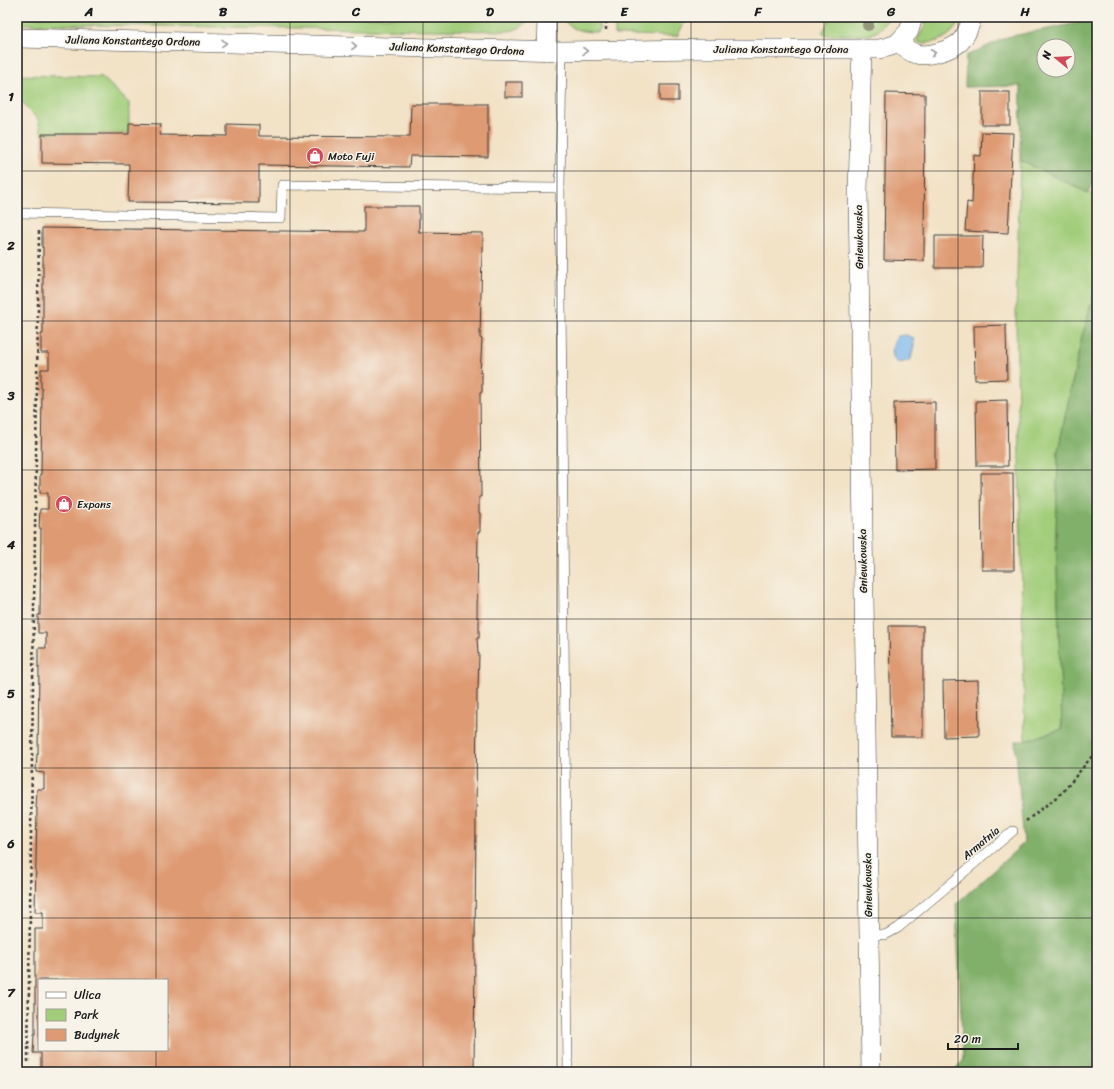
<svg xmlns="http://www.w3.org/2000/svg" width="1114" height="1089" viewBox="0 0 1114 1089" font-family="Sriracha,sans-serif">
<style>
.green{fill:#a2cd7a;stroke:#5f744b}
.forest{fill:#81b06a;stroke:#4e6643;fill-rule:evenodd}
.water{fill:#79b6ec;stroke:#4a6984}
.building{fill:#de9a72;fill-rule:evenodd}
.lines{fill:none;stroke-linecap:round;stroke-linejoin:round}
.lane-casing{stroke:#3c3a36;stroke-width:10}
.street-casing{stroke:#3c3a36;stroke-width:20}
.path{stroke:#3c3a36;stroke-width:2.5;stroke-dasharray:3 3;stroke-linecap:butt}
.lane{stroke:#fff;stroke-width:9}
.street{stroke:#fff;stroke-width:19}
.tree{fill:#96977b}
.oneway{stroke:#999}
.grid{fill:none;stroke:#1c1c1c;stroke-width:1;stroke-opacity:0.55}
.labels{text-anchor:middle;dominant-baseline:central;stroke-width:3;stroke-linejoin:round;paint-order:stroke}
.street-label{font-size:11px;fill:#1c1c1c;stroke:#f7f3e8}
.poi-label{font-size:11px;fill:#1c1c1c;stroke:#f7f3e8;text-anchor:start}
.neatline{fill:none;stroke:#1c1c1c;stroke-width:1.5}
.grid-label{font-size:13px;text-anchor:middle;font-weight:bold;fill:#1c1c1c}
</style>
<rect width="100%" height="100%" fill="#f7f3e8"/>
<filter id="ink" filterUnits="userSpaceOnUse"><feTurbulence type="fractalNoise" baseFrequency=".025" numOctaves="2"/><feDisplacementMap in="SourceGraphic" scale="8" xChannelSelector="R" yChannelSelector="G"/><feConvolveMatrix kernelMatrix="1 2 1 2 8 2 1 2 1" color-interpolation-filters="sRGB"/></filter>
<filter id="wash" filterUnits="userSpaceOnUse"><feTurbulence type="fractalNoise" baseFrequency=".012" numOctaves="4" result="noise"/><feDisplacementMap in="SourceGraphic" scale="16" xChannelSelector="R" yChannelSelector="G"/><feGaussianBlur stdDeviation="0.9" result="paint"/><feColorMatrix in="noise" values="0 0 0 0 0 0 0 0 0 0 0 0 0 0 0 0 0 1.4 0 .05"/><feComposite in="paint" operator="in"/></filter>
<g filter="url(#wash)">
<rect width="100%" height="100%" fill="#f2e2c6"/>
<g class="green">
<path d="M17 17H531C525 26 518 30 507 31L17 24Z"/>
<path d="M562 17H599V32C584 32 570 31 562 17Z"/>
<path d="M615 17H688L677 36 615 35Z"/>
<path d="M831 17H888L885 24 878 31 870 35H825L823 34V31Z"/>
<path d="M927 17H961C954 36 939 44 919 43L917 40 925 26Z"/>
<path d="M17 75 102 77 129 103V134H42L38 120 17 96Z"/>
<path d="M1020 160 1097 197V286C1090 302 1088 320 1082 336L1058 451 1056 537 1062 729 1025 741 1016 316Z"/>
</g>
<g class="forest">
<path d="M1093 20 1097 31V174L1088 193 1020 160 1021 86 965 87 966 56 1007 37ZM1044 46H1068V70H1044Z"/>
<path d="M1097 286V1072H952L963 1061 956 904 1024 843 1015 741H1025L1062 729 1056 537 1058 451 1082 336C1088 320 1090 302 1097 286Z"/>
</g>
<path class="water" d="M906 335 913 338 914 345 911 359C906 362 902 363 896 362 890 355 892 342 898 336Z"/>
<g id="blocks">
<g class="building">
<rect x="505" y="82" width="17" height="15"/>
<rect x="660" y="85" width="18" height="16"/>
<rect x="982" y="92" width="28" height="33"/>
<path d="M886 93 925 94 924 261 884 260Z"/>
<path d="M411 104H488V157L410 156 409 167 259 165V203L128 202 129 164 42 163V134H129V123L161 124 160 135 227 136V124L259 125V136L410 137Z"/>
<path d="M982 132 1013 133 1008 233 965 231 967 202 972 203 974 155 981 156Z"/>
<path d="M364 206H419V232L483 233V252H482L480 338 482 339 480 373H482V392L480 393 481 497H479V513H480V532H478L477 618H479V638H477L478 654 479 653 478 689H477L474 1072H294L98 1069V1072H34V1069H41V1053H33L34 1035H35V929H43V912H35L37 808H36L37 789H44V773L36 772 37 754H38L39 667 38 668V648H46V633H38V615H40L41 528H39L40 509H48V493H40V474H41L42 388H41V369H49V353H41V334H43V247L42 248V228L364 232ZM39 980H167V1050H39Z"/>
<path d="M935 236H983L982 268H935Z"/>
<path d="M1006 325 1007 379 975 380 974 326Z"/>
<path d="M1007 400 1008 466H977L976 401Z"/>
<path d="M935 402V469L895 470 894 403Z"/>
<path d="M981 473H1013L1014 570H982Z"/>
<path d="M889 626H923V737H891Z"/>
<path d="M978 680 979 736 944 737 943 681Z"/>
</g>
</g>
</g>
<g filter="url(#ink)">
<use href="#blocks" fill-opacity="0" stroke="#3c3a36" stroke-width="1"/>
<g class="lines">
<defs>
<g id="lane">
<path d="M562 51 560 188 568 1072"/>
<path d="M17 213 281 218 282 185 560 188"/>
<path d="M869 934 885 935 898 928 1013 831"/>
</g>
<g id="street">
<path d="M17 38 562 51 701 49H879L888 47 897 44 909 31 913 17"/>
<path d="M897 44C904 46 909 52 916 54 928 57 951 50 960 42 966 36 970 25 972 17"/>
<path d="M862 49 858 191 871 1072"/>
<path d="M546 51 547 17"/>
</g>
</defs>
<use href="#lane" class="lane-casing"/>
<use href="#street" class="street-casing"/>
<g class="path">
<path d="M606 30V17"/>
<path d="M1026 821 1063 792 1097 750"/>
<path d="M28 1062 39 230"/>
</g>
<use href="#lane" class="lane"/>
<use href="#street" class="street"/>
</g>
<circle class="tree" cx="868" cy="25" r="6"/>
<defs><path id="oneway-chevron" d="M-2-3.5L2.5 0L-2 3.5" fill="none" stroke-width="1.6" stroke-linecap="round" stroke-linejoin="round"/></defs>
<g class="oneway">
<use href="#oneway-chevron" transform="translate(224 43) rotate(1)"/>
<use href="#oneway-chevron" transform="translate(354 46) rotate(2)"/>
<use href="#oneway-chevron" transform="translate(585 51) rotate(-1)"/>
<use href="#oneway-chevron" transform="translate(933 53) rotate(-8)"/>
</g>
</g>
<path class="grid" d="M156 17V980M290 17V1072M423 17V1072M557 17V1072M691 17V1072M824 17V1072M958 17V1072M17 171H1097M17 321H1097M17 470H1097M17 619H1097M17 768H1097M17 918H1097M156 1050V1072"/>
<defs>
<symbol id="shop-disc" viewBox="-11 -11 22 22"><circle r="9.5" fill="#d1495b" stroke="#f7f3e8"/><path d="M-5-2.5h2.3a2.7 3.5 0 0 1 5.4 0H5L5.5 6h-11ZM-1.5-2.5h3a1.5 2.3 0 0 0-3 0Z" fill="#fff"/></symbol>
</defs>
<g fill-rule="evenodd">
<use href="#shop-disc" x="305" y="146" width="20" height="20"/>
<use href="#shop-disc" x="54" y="494" width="20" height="20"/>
</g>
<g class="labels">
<g class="street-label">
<text transform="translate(133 41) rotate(1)">Juliana Konstantego Ordona</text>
<text transform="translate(457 49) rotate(2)">Juliana Konstantego Ordona</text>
<text x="781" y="49">Juliana Konstantego Ordona</text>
<text transform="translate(859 237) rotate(-91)">Gniewkowska</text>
<text transform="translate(863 561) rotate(-91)">Gniewkowska</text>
<text transform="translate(981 843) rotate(-40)">Armatnia</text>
<text transform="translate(868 885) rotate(-91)">Gniewkowska</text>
</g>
<g class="poi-label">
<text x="328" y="156">Moto Fuji</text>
<text x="77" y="504">Expans</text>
</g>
</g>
<rect width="1114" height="1089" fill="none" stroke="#f7f3e8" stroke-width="44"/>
<rect x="38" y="979" width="130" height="72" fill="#f7f3e8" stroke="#9f9d96"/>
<rect x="46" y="992" width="20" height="6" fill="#ffffff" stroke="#9f9d96"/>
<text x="74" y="999" font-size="12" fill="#1c1c1c">Ulica</text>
<rect x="46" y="1009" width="20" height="12" fill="#a2cd7a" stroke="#9f9d96"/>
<text x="74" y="1019" font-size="12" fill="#1c1c1c">Park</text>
<rect x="46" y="1029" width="20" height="12" fill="#de9a72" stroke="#9f9d96"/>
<text x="74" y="1039" font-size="12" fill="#1c1c1c">Budynek</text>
<g transform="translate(1056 58) rotate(288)"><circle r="19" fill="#f7f3e8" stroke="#9f9d96"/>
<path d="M0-3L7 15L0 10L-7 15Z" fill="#d1495b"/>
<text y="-6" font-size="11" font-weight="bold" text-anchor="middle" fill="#1c1c1c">N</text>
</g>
<path d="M948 1043v6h70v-6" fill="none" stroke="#1c1c1c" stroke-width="2"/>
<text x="954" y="1043" font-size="12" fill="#1c1c1c" stroke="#f7f3e8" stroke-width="3" paint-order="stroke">20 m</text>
<rect x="22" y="22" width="1070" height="1045" class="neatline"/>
<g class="grid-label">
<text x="89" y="16">A</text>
<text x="223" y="16">B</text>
<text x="356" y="16">C</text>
<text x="490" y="16">D</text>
<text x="624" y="16">E</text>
<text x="758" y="16">F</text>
<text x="891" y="16">G</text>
<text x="1025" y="16">H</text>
<text x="11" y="101">1</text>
<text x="11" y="250">2</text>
<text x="11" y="400">3</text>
<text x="11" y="549">4</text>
<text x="11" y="698">5</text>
<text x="11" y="848">6</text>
<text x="11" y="997">7</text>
</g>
</svg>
